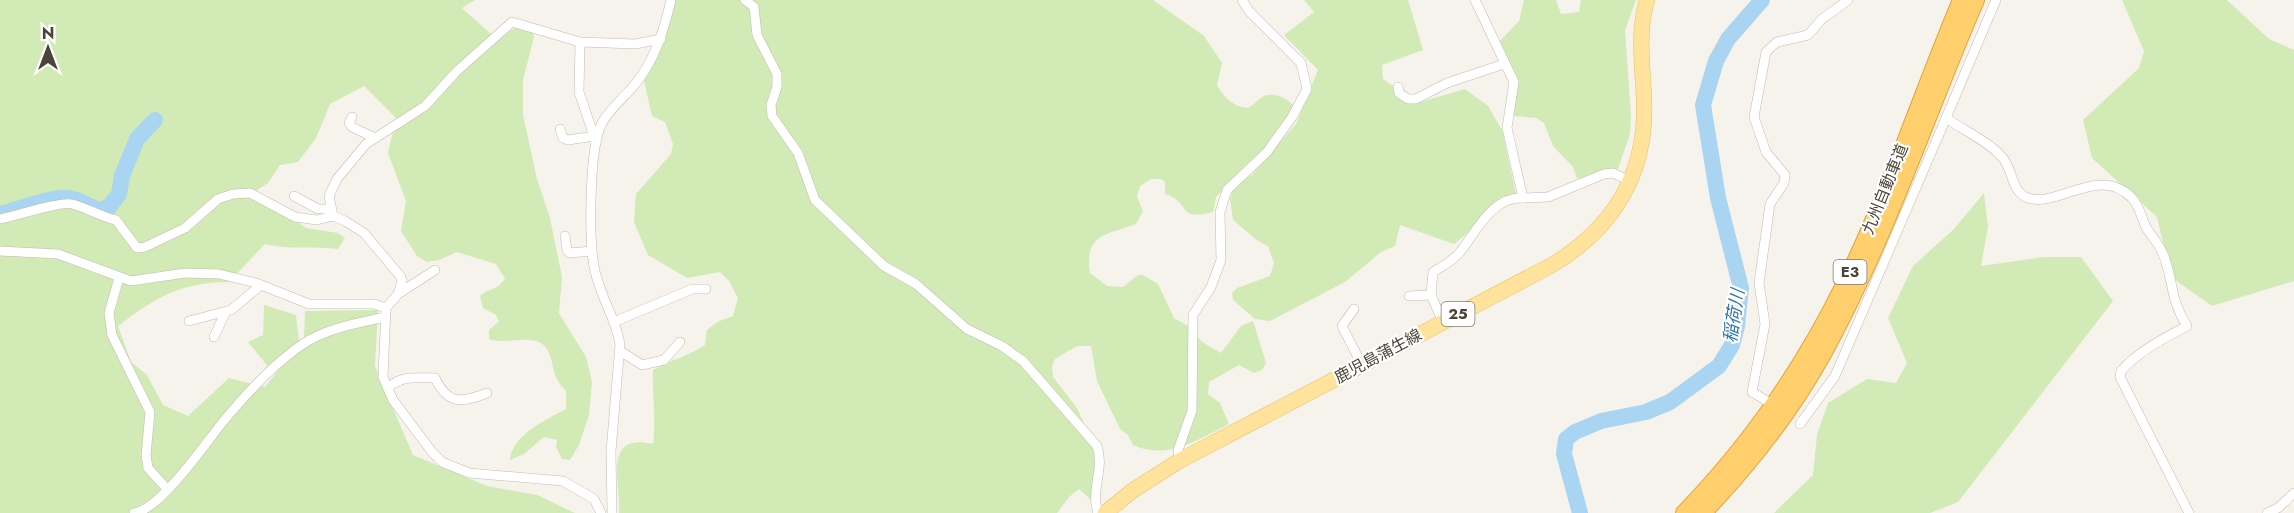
<svg xmlns="http://www.w3.org/2000/svg" width="2294" height="513" viewBox="0 0 2294 513" font-family="Jost,'Noto Sans JP',sans-serif">
<style>
.green{fill:#d2eab5}
.lines{fill:none;stroke-linecap:round;stroke-linejoin:round}
.river{stroke:#a9d4f2;stroke-width:16}
.minor-casing{stroke:#c2bbae;stroke-width:10}
.primary-casing{stroke:#e6c16a;stroke-width:16}
.motorway-casing{stroke:#e0a43c;stroke-width:18}
.minor{stroke:#fff;stroke-width:9}
.primary{stroke:#ffe39c;stroke-width:15}
.motorway{stroke:#ffcf6e;stroke-width:16}
.labels{text-anchor:middle;dominant-baseline:central;stroke-width:4.5;stroke-linejoin:round;paint-order:stroke}
.shield{fill:#fff;stroke:#817c74;stroke-width:1.5}
.shield-label{font-size:15px;font-weight:bold;fill:#4b4439}
.street-label{font-size:16px;fill:#4b4439;stroke:#fff}
.water-label{font-size:18px;font-style:italic;fill:#2e7ab2;stroke:#fff}
</style>
<rect width="100%" height="100%" fill="#f6f3ec"/>
<g class="green">
<path d="M0 0H475L462 8 491 34 499 38 516 27 533 31 534 37 523 80V115L537 179 550 218 562 277 559 313 586 357 592 382 589 415 579 445 570 460 562 459 556 447 557 440 544 437 524 454 510 460C512 435 547 419 566 409V391C549 373 556 365 547 349 536 331 505 346 489 339V330L499 321 496 315 483 308 480 296C490 287 495 292 505 279L496 264 457 252 439 260 427 262 417 256 401 231 406 201 388 153 396 118 364 86 330 104 316 138 298 162 280 165 268 183 254 192 306 228 338 233 345 238 338 249C314 246 289 250 265 244L229 282C181 282 155 298 118 326L131 362 147 375 163 405 188 416 229 378 265 387 304 338 305 311 378 310 375 366 413 455 487 486 537 495 575 513H0Z"/>
<path d="M675 0H1153L1204 36 1222 63 1217 85C1224 97 1233 107 1248 108 1254 105 1258 99 1264 96 1274 92 1289 98 1294 107L1270 144 1216 197 1213 212C1176 222 1192 202 1165 194V182L1161 179H1151L1140 186 1137 197 1143 211 1136 224C1107 235 1084 233 1090 273L1107 286 1123 287 1138 275H1143L1158 284 1174 318 1188 326 1202 342 1221 353 1241 326 1253 321 1266 363 1262 370 1254 373 1239 365 1209 382 1208 394 1220 403 1229 424C1199 439 1167 461 1133 445L1128 435 1120 429 1097 381 1091 346H1078L1068 351 1055 359 1052 366 1053 377 1077 408 1098 454 1094 495 1091 500 1079 489 1069 497 1057 513H619C621 482 602 432 653 444 656 419 652 395 653 370 671 360 688 356 705 345L707 330 717 322 733 316 738 298 729 281 720 272 687 278 648 255 634 222 636 194 671 154 673 144 665 122 652 116 644 81 666 37Z"/>
<path d="M1304 0H1408L1423 50 1382 65 1383 79 1417 103 1465 89 1488 106 1502 130 1516 194 1454 244 1400 225 1395 246 1381 252 1345 282 1270 321 1255 319 1233 300 1232 293 1237 288 1270 276 1274 263 1268 246C1255 241 1245 229 1233 220L1230 199 1235 186 1252 175 1296 124 1318 70 1284 35 1314 12Z"/>
<path d="M1524 0H1556L1561 14 1579 12 1581 0H1636L1625 30 1631 116 1630 134 1618 169 1606 170 1577 179 1573 167 1553 146 1544 123 1536 118 1514 116 1517 85 1499 42 1519 21Z"/>
<path d="M2122 0H2227L2269 39 2294 50V281L2212 306 2171 277 2157 217 2092 158 2083 120 2139 68 2144 51Z"/>
<path d="M1984 193 1988 227 1981 266 2044 257H2081L2113 301 1958 502 1930 513H1774L1813 475 1817 435 1828 403 1867 379 1896 383 1907 363 1888 318 1913 266 1954 229Z"/>
<path d="M264 305 296 315 299 341 270 369 248 342 263 335Z"/>
</g>
<g class="lines">
<g class="river">
<path d="M77 200 98 210 109 207 119 194 122 176 137 139 155 120"/>
<path d="M0 214C18 210 59 193 72 199"/>
<path d="M1580 513 1564 454 1566 439 1575 432 1601 421 1646 412 1670 402 1719 366 1732 345 1737 326 1741 288 1718 198 1703 105 1716 61 1728 39 1762 0"/>
</g>
<defs>
<g id="minor">
<path d="M745 0 754 7 757 35 777 74V87L771 105 772 116 798 153 815 200 884 266 916 284 967 329 1002 346 1023 361 1097 446C1105 468 1090 491 1098 513"/>
<path d="M1475 0 1514 82 1507 128 1523 198 1548 197 1604 174 1613 173 1630 181"/>
<path d="M1996 0 1946 118C1963 130 1988 141 2002 157 2013 169 2011 192 2028 198 2058 208 2100 164 2132 198 2140 207 2141 217 2146 227 2151 236 2159 244 2163 254 2174 280 2169 298 2187 326 2164 338 2139 351 2121 371L2120 377 2189 513"/>
<path d="M580 42 579 92 596 142"/>
<path d="M1398 87 1399 93 1408 99H1416L1447 83 1504 64"/>
<path d="M352 117 349 123 352 127 375 138"/>
<path d="M560 129 563 138 568 140 594 136"/>
<path d="M294 196 318 209H330"/>
<path d="M333 216 329 196 337 179 366 144 425 106 457 71 512 22 580 42 635 44 661 39"/>
<path d="M0 219C16 216 61 201 72 204 88 208 100 217 116 220L137 248 145 247 185 228 218 199 233 194 250 193 295 217 317 220 333 216 345 221 364 233 401 277 402 282 398 294 386 308 383 377 393 400 432 452 442 462 469 473 563 481 594 499 601 513"/>
<path d="M565 236 567 250 570 253 592 251"/>
<path d="M0 251 58 254 131 281 185 273 219 274 256 283 309 304H374L386 308"/>
<path d="M119 278 109 313 112 335 150 412 146 455 148 468 167 489"/>
<path d="M398 294 435 270"/>
<path d="M1409 296 1431 295"/>
<path d="M1354 309 1342 326 1362 365"/>
<path d="M189 321 231 310 261 285"/>
<path d="M614 322 692 289H706"/>
<path d="M1443 322 1431 295 1433 272C1443 266 1453 261 1460 252 1477 231 1492 196 1523 198"/>
<path d="M214 337 226 311"/>
<path d="M620 351 642 365 664 360 680 342"/>
<path d="M388 388C401 375 417 378 435 378 448 405 461 403 487 393"/>
<path d="M1767 401 1752 392 1765 324 1759 283 1770 204 1784 183 1785 175 1766 152 1754 117 1766 52 1777 42 1808 35 1822 19 1848 0"/>
<path d="M1800 424 1835 376 1946 118"/>
<path d="M1179 461 1178 450 1192 411 1193 315 1211 287 1221 260 1220 212 1227 190 1267 152 1292 117 1307 89 1301 63 1249 11 1242 0"/>
<path d="M134 513C161 509 204 445 222 423 245 395 273 364 303 344 327 328 358 323 385 317"/>
<path d="M612 513 611 451 620 344C616 320 602 299 596 275 588 247 589 152 601 125 608 110 625 97 636 83 655 59 664 30 671 0"/>
<path d="M2267 513 2278 508 2294 493"/>
</g>
<path id="primary" d="M1105 513 1132 491 1179 461 1552 265C1613 228 1647 174 1644 101 1643 67 1637 33 1647 0"/>
<g id="motorway">
<path d="M1684 513C1749 446 1802 370 1843 287 1889 194 1921 95 1961 0"/>
<path d="M1703 513C1748 466 1791 412 1823 354 1885 241 1925 118 1976 0"/>
</g>
</defs>
<use href="#minor" class="minor-casing"/>
<use href="#primary" class="primary-casing"/>
<use href="#motorway" class="motorway-casing"/>
<use href="#minor" class="minor"/>
<use href="#primary" class="primary"/>
<use href="#motorway" class="motorway"/>
</g>
<g class="labels">
<g class="shield">
<rect x="1833.5" y="260" width="33" height="24" rx="4.5"/>
<rect x="1441.5" y="302" width="33" height="24" rx="4.5"/>
</g>
<g class="shield-label">
<text x="1850" y="272">E3</text>
<text x="1458" y="314">25</text>
</g>
<g class="street-label">
<text transform="translate(1885 189) rotate(-68)">九州自動車道</text>
<text transform="translate(1378 356) rotate(-28)">鹿児島蒲生線</text>
</g>
<g class="water-label">
<text transform="translate(1734 316) rotate(-81)">稲荷川</text>
</g>
</g>
<g transform="translate(48 48)" stroke="#ffffff" stroke-width="4.5" paint-order="stroke">
<path d="M0-4.5L10 22L0 15L-10 22Z" fill="#4b4439"/>
<text y="-9" font-size="16" font-weight="bold" text-anchor="middle" fill="#4b4439">N</text>
</g>
</svg>
